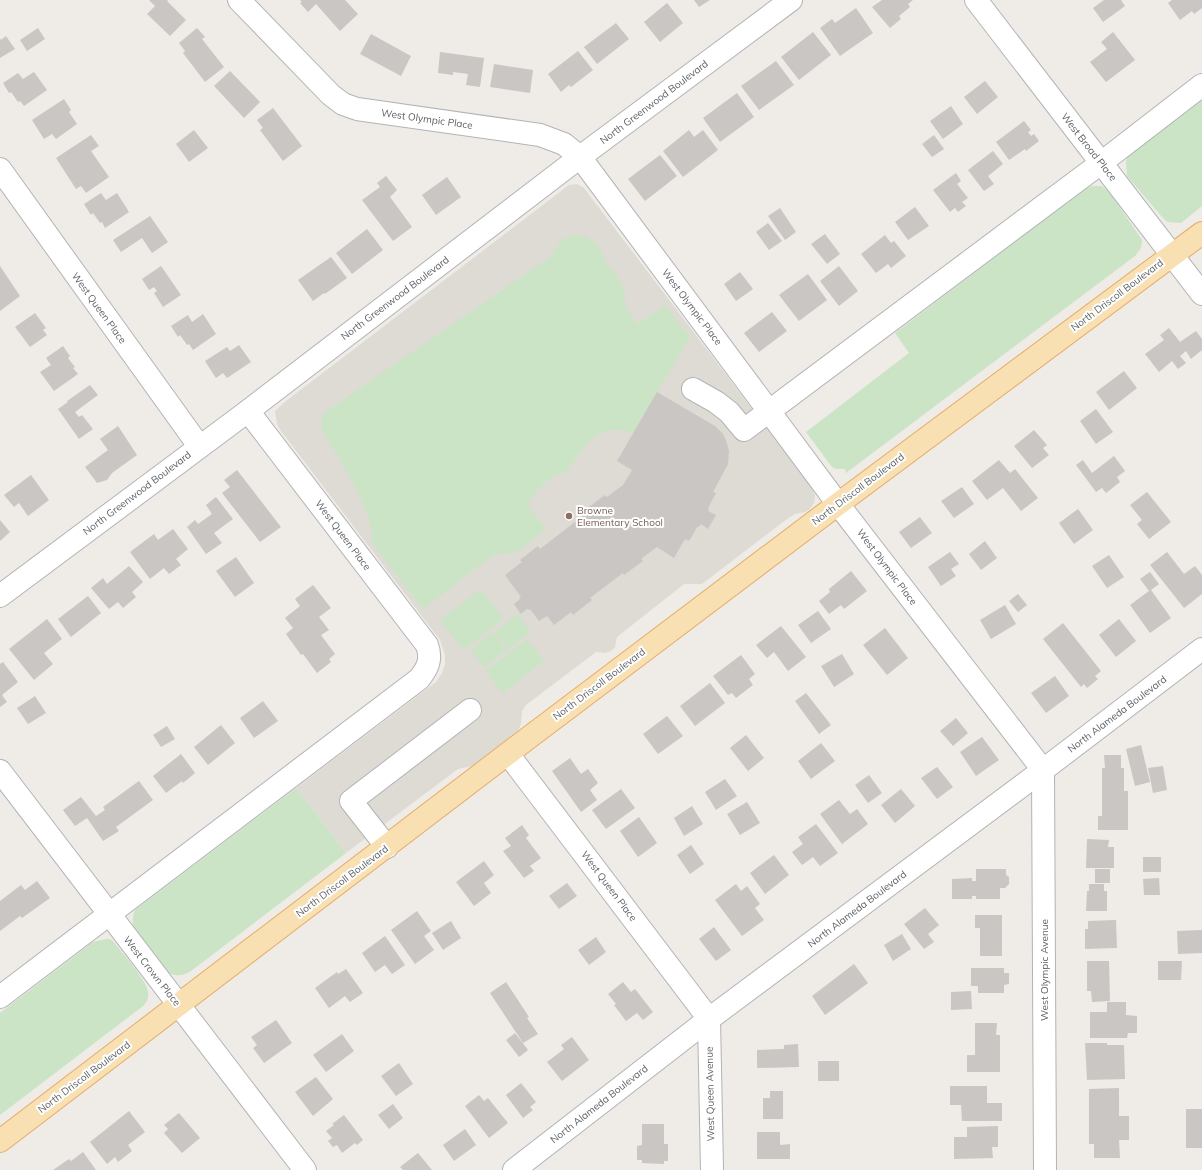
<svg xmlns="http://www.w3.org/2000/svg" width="1202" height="1170" viewBox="0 0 1202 1170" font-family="Mulish,sans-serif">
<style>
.education{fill:#dedbd4}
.green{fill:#cae4c5}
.building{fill:#cac6c3}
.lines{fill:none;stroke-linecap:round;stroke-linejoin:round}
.minor-casing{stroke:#b1b4b7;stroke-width:24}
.major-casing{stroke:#e6ac68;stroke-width:24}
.minor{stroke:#fff;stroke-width:22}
.major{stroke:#f8e0b2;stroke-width:22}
.education-dot{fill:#8d6e63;stroke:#fff;stroke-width:1.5}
.labels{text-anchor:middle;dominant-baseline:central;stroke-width:4;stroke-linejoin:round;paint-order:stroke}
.street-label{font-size:10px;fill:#5e6265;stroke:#fff}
.education-label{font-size:10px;fill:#785e54;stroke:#fff;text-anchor:start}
</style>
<rect width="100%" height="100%" fill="#efebe6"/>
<path class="education" d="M577 184 584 188 813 489 815 496 814 503 809 510 805 512 795 514 787 519 702 584H684L617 637 615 647 611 651 605 653 596 652 526 705 522 711 521 724 518 731 472 766 458 769 346 853 296 788 436 682 442 673 445 664V655L440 640 281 431 277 424 275 411 286 401 569 185Z"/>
<g class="green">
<path d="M1202 100V206L1181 223 1168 222 1163 218 1127 176 1126 161 1128 156Z"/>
<path d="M1092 186H1102L1110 193 1142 240 1141 248 1135 256 846 473 845 469H836L832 467 806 432 909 353 895 333 1085 189Z"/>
<path d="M573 235 585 236 597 244 609 268 617 275 623 287 626 308 638 324 665 305 690 337 633 433C601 424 593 436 575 460 572 464 569 469 565 472 563 473 559 474 557 475 543 482 534 492 528 506L546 529 517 552 493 555 423 609 372 543C374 511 339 458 322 431L321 423 324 413 549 258 563 239Z"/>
<path d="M481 589 503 619 463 650 440 620Z"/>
<path d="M517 614 531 632 508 649 495 632Z"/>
<path d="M493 632 506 650 484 667 471 650Z"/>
<path d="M527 639 544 661 502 693 485 671Z"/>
<path d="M296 788 346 853 191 971C183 976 176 977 167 972L135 931C132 923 132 918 135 910Z"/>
<path d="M107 939 112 940C120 950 147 980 148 992 149 998 147 1002 143 1006L0 1115V1013L93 942Z"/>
</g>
<g class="building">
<path d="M149 0H168L167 1 186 20 170 36 147 14 155 6Z"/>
<path d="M300 0H345L358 14 340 31 316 4 308 12 300 3 302 2Z"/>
<path d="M694 0H710L699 7Z"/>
<path d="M882 0H913L908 4 910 7 899 16 901 19 890 28 872 7Z"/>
<path d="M1104 0H1121L1125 6 1103 22 1093 8Z"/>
<path d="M1172 0H1202V8L1194 14 1192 11 1180 20 1168 3Z"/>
<path d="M667 3 683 23 660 42 644 22Z"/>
<path d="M856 8 873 33 840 56 820 28 832 19 835 23Z"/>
<path d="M616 23 629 39 597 64 584 47Z"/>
<path d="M38 28 45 39 27 51 20 40Z"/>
<path d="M197 28 205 37 202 39 224 67 205 82 183 53 185 51 179 43Z"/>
<path d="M813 32 831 55 799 80 781 57Z"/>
<path d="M1113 32 1135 60 1106 82 1090 62 1107 49 1101 42Z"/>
<path d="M371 34 411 56 401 76 360 54Z"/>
<path d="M6 36 15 49 0 58V38L1 40Z"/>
<path d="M578 51 593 70 571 87 569 85 561 92 548 74Z"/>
<path d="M440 52 484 58 480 87 466 85 468 74 453 72V75L438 73Z"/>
<path d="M776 61 794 85 759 110 741 86Z"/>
<path d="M494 64 533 70 530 93 490 87Z"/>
<path d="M230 71 260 102 244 118 214 86Z"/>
<path d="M34 72 47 90 24 106 20 101 18 102 11 92 9 93 3 83 18 73 23 79Z"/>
<path d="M985 81 998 97 977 114 964 97Z"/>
<path d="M737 93 754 117 720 142 703 118Z"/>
<path d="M64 99 71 110 69 112 77 124 56 139 52 134 44 139 32 120Z"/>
<path d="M951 106 963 124 943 139 930 121Z"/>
<path d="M273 108 302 146 283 161 260 130 263 128 257 120Z"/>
<path d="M1024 121 1031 130 1028 132 1031 136 1034 134 1039 141 1026 151 1025 149 1009 160 996 142Z"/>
<path d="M194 130 208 148 189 162 176 144Z"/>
<path d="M689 130 694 137 703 130 718 150 683 177 663 151Z"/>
<path d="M91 135 99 146 91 151 109 177 86 193 81 186 76 189 56 158Z"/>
<path d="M934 135 944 149 932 157 922 144Z"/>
<path d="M993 151 1003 164 988 176 994 184 984 191 968 170Z"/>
<path d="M660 155 677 176 645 201 628 179Z"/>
<path d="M956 173 961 181 957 184 968 198 962 202 966 206 958 212 955 208 950 212 933 190Z"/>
<path d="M386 176 397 190 390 197 412 227 393 241 362 200 380 187 377 183Z"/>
<path d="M447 177 461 197 436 215 422 195Z"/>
<path d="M101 193 106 200 117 193 129 212 105 228 102 222 100 223 93 213 91 215 84 204Z"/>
<path d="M915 207 929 226 908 240 895 222Z"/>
<path d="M780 208 796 232 785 240 768 216Z"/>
<path d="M150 216 168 242 152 253 142 238 121 252 113 240Z"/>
<path d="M768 223 782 241 769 250 756 232Z"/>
<path d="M367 229 383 250 352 274 336 253Z"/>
<path d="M825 234 840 254 827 264 811 244Z"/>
<path d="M885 235 891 243 894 241 906 256 891 268 888 264 876 273 861 254Z"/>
<path d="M331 257 347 278 325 294 324 293 313 301 298 280Z"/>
<path d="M0 266 20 296 0 311Z"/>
<path d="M161 266 181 295 163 307 154 293 157 291 154 287 149 290 142 279Z"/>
<path d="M839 266 858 291 839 306 820 281Z"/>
<path d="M740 272 753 289 736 301 724 284Z"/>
<path d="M808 274 827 300 799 321 779 295Z"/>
<path d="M772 312 787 331 759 352 744 333Z"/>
<path d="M35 313 46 328 43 330 47 335 30 347 15 327Z"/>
<path d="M203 314 216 334 193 350 189 344 187 345 180 335 178 337 171 326 188 315 192 322Z"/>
<path d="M1169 328 1180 342 1196 331 1202 339V350L1191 359 1186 351 1180 356 1186 363 1178 369 1172 361 1159 372 1145 354 1164 340 1160 335Z"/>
<path d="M239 345 251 362 227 378 223 373 216 378 205 361 227 347 230 351Z"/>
<path d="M63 346 70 356 68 358 75 367 73 368 78 374 54 391 40 372 51 365 46 358Z"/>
<path d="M1124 371 1137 388 1109 410 1096 392Z"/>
<path d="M90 385 98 395 75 412 79 417 82 415 93 429 79 439 58 409 68 402 67 401Z"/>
<path d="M657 392 715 426 723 434 726 440 729 451 728 464 713 492 716 493 708 508 709 509 708 511 716 515 708 529 701 524 699 527 698 526 689 541 685 539 674 558 657 547 641 559 643 561 624 575 623 573 590 598 592 600 573 615 571 612 554 625 547 616 539 621 530 609 529 610 527 609 521 614 514 604 520 599 519 598 521 597 505 575 522 562 520 560 538 546 540 549 588 512 586 509 605 495 607 497 623 485 632 470 617 461Z"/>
<path d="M1096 409 1113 432 1096 444 1080 421Z"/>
<path d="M118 426 137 455 112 473 107 480 97 483 85 467 108 450 100 439Z"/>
<path d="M1034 430 1047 445 1043 448 1049 455 1032 468 1014 446Z"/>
<path d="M1114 456 1125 471 1117 477 1120 482 1106 493 1102 488 1096 492 1076 465 1083 460 1092 473Z"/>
<path d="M999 460 1010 473 1015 469 1038 498 1021 511 1003 488 987 500 972 481Z"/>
<path d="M237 470 281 527 260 542 222 493 230 487 224 480Z"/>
<path d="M31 475 49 500 28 516 19 503 14 507 4 495Z"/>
<path d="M962 487 974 504 954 518 941 501Z"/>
<path d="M1147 492 1171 522 1149 539 1137 524 1142 520 1130 505Z"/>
<path d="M216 497 233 519 214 533 222 543 206 554 187 527 195 520 198 524 212 514 206 505Z"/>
<path d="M1078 509 1093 530 1074 544 1059 523Z"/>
<path d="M920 517 932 533 911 548 899 532Z"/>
<path d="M0 520 10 532 0 541Z"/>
<path d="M173 529 188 549 176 559 181 565 169 574 164 568 150 579 130 552 154 534 158 540Z"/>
<path d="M985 541 997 558 981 570 969 554Z"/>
<path d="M950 552 959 564 951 569 956 576 941 586 928 567Z"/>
<path d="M1167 552 1184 574 1195 566 1202 575V594L1184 608 1150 565Z"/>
<path d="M1109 555 1124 577 1107 588 1092 566Z"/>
<path d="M236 557 254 583 235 597 216 571Z"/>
<path d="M129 566 143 582 132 592 136 597 123 608 118 602 109 609 91 588 103 578 107 584Z"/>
<path d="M851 571 867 591 844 609 841 605 829 614 819 601 830 592 829 589Z"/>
<path d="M1150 572 1159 584 1151 590 1171 618 1150 633 1130 605 1149 591 1140 579Z"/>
<path d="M313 585 331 608 319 617 329 630 321 635 335 654 329 659 331 662 317 673 303 654 301 655 286 634 293 628 285 618 300 606 295 599Z"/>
<path d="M1018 594 1027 605 1018 612 1009 601Z"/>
<path d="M88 596 101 613 71 637 58 619Z"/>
<path d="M1005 605 1016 624 991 639 980 620Z"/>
<path d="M818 611 831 629 811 643 798 625Z"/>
<path d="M47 619 62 639 44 653 53 664 34 680 9 649Z"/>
<path d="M1119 619 1136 641 1116 657 1099 635Z"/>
<path d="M1063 623 1101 671 1095 676 1098 679 1087 688 1084 684 1081 687 1043 639Z"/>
<path d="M781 626 806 657 788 671 774 652 767 658 756 645Z"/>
<path d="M885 628 908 658 887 675 863 645Z"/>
<path d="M842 654 854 674 834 687 821 666Z"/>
<path d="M741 655 755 674 749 679 753 685 736 698 732 693 728 695 713 676Z"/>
<path d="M3 662 18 682 2 695 7 702 0 707V664Z"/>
<path d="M1055 676 1069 696 1046 713 1031 693Z"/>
<path d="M710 683 725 703 695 726 680 706Z"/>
<path d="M806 693 831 725 819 734 795 701Z"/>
<path d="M35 696 46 713 28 724 17 708Z"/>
<path d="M263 701 278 721 254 738 240 718Z"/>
<path d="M667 716 683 736 658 754 643 734Z"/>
<path d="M956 718 968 733 953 746 940 731Z"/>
<path d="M221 725 235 743 208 765 194 747Z"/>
<path d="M167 726 175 739 161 747 153 735Z"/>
<path d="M746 735 764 758 748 771 730 748Z"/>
<path d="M982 737 999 760 976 776 960 752Z"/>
<path d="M821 743 835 761 811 779 798 761Z"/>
<path d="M1141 745 1150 782 1135 786 1126 749Z"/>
<path d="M181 754 195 773 183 783 182 781 166 793 153 776Z"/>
<path d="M1104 755H1121V768H1124V791H1128V830H1098V816H1102V768H1105Z"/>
<path d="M570 758 581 774 588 769 598 783 590 790 597 800 581 812 552 771Z"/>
<path d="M1163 766 1167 790 1153 793 1148 768Z"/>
<path d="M937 767 953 787 937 799 921 778Z"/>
<path d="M869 775 882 793 868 803 855 785Z"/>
<path d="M725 779 737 796 716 810 705 792Z"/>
<path d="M139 781 153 800 116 827 119 831 103 841 87 818 75 826 63 810 81 797 96 816 105 810 103 807Z"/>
<path d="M621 789 635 808 606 829 592 810Z"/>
<path d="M901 789 915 806 895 823 881 805Z"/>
<path d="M839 800 850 814 857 809 868 824 842 844 820 814Z"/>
<path d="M747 802 760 823 740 835 727 814Z"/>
<path d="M692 806 703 824 684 836 674 818Z"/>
<path d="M639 817 657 843 638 857 620 831Z"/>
<path d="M816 824 838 853 820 866 813 857 802 865 792 852 803 844 798 837Z"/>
<path d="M522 825 529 835 526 838 541 858 530 866 534 871 524 878 503 851 511 846 505 838Z"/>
<path d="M1087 839 1109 840 1108 847H1114V868H1086Z"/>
<path d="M691 845 704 864 690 874 677 855Z"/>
<path d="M774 855 789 875 765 894 750 873Z"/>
<rect x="1143" y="857" width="18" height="15"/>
<path d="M484 861 494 875 484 883 491 893 474 906 456 882Z"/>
<path d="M976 869H1006V875L1009 877V884L1005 888H1000V899H976V896H972V899H952V879L972 878V881H976Z"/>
<rect x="1095" y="869" width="15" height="14"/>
<path d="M1159 878 1160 895H1144L1143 879Z"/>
<path d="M37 881 50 898 22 918 20 916 0 931V901L21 885 25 890Z"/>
<path d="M567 883 577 896 559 909 549 896Z"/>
<path d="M736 884 741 891 747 886 760 904 755 908 764 920 742 936 715 900Z"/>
<path d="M1089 884H1104V891H1107V911H1086L1087 891H1089Z"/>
<path d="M925 908 939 925 928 934 934 942 924 949 904 924Z"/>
<path d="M417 911 431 931 424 936 434 950 415 964 391 930Z"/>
<path d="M975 915H1002V956H980V928H975Z"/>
<path d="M1116 920 1117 948 1085 949V929H1088V921Z"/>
<path d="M451 921 461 938 443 950 432 933Z"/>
<path d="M714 927 731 950 716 961 699 939Z"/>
<path d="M1202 930V953L1178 954 1177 931Z"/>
<path d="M902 934 911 949 893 961 884 945Z"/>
<path d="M385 936 405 965 392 974 385 965 375 972 362 953Z"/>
<path d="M596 937 606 952 589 965 578 950Z"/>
<path d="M1087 961H1109L1110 1001 1092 1002 1091 991H1087Z"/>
<path d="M1158 961H1182L1181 980H1158Z"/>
<path d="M854 964 868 983 825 1015 812 996Z"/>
<path d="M971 968H1004V973H1009V984L1004 985V993H978V986H971Z"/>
<path d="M346 969 363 993 350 1002 345 996 329 1008 315 988 337 972 338 974Z"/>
<path d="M506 982 529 1017 527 1018 538 1034 523 1043 490 993Z"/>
<path d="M623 982 631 992 635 989 653 1012 643 1020 637 1013 626 1021 614 1005 616 1004 608 994Z"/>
<path d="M971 991 972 1009 951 1010V992Z"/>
<path d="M1107 1002H1126V1015L1137 1016V1033H1128L1127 1038H1090V1012H1107Z"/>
<path d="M276 1020 292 1043 264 1063 253 1048 257 1045 251 1037Z"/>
<path d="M975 1023H997L996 1035H1000V1072H967V1055H975Z"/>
<path d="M515 1033 528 1050 519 1057 506 1040Z"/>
<path d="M342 1034 354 1051 326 1072 313 1055Z"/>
<path d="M572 1037 589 1060 562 1081 547 1062 564 1049 561 1045Z"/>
<path d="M1085 1043H1107V1045H1124L1125 1079 1087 1080Z"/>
<path d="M798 1044 799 1067 757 1068V1050L784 1049V1045Z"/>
<rect x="818" y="1061" width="21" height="20"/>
<path d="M399 1063 413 1084 396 1096 381 1076Z"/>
<path d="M316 1077 333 1099 313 1116 295 1092Z"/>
<path d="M521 1083 536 1102 530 1107 533 1110 523 1118 506 1095Z"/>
<path d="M950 1086H987V1103H1002V1121H962L961 1105H950Z"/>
<path d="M1119 1088V1116H1129V1140H1119L1120 1158H1094V1144H1089V1089Z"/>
<path d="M770 1091H783V1119H763V1098H770Z"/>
<path d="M479 1095 484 1101 488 1098 508 1123 489 1138 465 1106Z"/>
<path d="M393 1104 403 1118 389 1129 378 1115Z"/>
<rect x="1186" y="1109" width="16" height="39"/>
<path d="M129 1111 145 1132 128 1145 132 1151 118 1162 115 1157 107 1164 90 1142Z"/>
<path d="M179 1113 200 1138 182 1153 164 1133 168 1129 164 1125Z"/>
<path d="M344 1115 363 1140 357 1145 355 1143 342 1153 337 1145 333 1147 328 1141 332 1138 326 1131 334 1125 332 1124Z"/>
<path d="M642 1124H664V1144H668V1161H664V1164L642 1163V1160H637V1146L642 1145Z"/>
<path d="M998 1126V1147H992L993 1158 954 1159V1137H967V1127Z"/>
<path d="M465 1129 476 1145 454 1161 443 1145Z"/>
<path d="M757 1132H780V1145L790 1144V1159H757Z"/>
<path d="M83 1152 96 1170H53L69 1159 71 1161Z"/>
<path d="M418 1153 432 1170H403L400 1167Z"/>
</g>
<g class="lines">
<defs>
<g id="minor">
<path d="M239 0 331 95 343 104 357 109 540 135 564 144 580 157 838 504 1043 770 1045 1170"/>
<path d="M976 0 1202 294"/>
<path d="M0 169 199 446"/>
<path d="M693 389 716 402 729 412 744 430 1101 163 1202 85"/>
<path d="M0 596 248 411 580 157 791 0"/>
<path d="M508 754 709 1019 712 1170"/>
<path d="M0 771 305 1170"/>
<path d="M387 847 351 801 470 710"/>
<path d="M0 997 419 679C428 668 432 659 427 645L248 411"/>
<path d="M514 1170 709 1019 1043 770 1202 649"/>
</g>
<path id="major" d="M0 1141 523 742 838 504 1202 233"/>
</defs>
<use href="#minor" class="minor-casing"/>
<use href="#major" class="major-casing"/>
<use href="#minor" class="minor"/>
<use href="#major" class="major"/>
</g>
<circle class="education-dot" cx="569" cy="516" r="4"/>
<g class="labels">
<g class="street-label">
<text transform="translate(654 102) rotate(-37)">North Greenwood Boulevard</text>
<text transform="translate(427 119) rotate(8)">West Olympic Place</text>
<text transform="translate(1089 147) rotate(52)">West Broad Place</text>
<text transform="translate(1117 295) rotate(-37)">North Driscoll Boulevard</text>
<text transform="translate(395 298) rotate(-37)">North Greenwood Boulevard</text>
<text transform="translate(692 307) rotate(53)">West Olympic Place</text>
<text transform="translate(99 308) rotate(54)">West Queen Place</text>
<text transform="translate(858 489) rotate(-37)">North Driscoll Boulevard</text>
<text transform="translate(137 493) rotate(-37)">North Greenwood Boulevard</text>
<text transform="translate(343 535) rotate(53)">West Queen Place</text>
<text transform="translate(887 567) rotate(53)">West Olympic Place</text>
<text transform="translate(599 684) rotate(-37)">North Driscoll Boulevard</text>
<text transform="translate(1117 714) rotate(-37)">North Alameda Boulevard</text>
<text transform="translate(342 881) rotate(-37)">North Driscoll Boulevard</text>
<text transform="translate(609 886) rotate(53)">West Queen Place</text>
<text transform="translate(857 909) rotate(-37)">North Alameda Boulevard</text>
<text transform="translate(1044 970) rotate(-90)">West Olympic Avenue</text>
<text transform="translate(152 971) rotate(52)">West Crown Place</text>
<text transform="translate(84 1077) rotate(-37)">North Driscoll Boulevard</text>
<text transform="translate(710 1094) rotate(-91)">West Queen Avenue</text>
<text transform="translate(599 1104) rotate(-38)">North Alameda Boulevard</text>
</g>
<g class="education-label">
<text x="577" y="510">Browne<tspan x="577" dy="12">Elementary School</tspan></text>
</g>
</g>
</svg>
